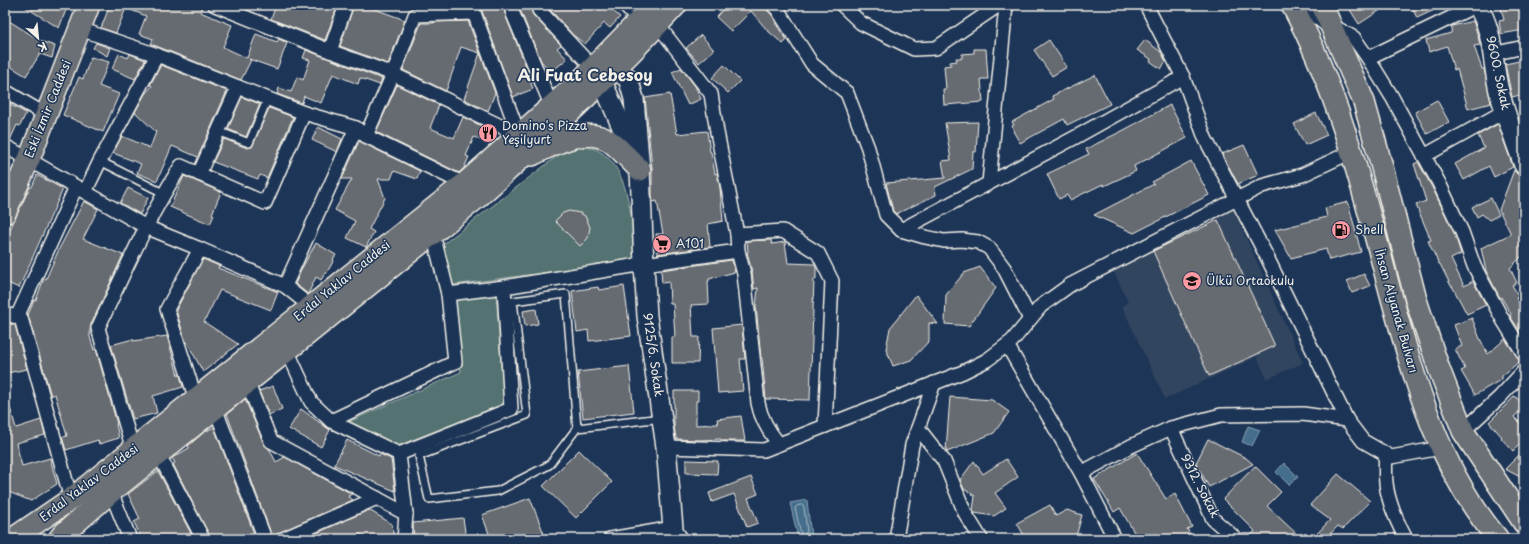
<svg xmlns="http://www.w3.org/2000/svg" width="1529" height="544" font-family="'Playpen Sans',sans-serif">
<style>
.built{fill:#33455f}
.green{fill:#527271;stroke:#a3b2ac}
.water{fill:#456e8d;stroke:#8ba2b1}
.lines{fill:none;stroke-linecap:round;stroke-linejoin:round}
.shore{stroke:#aebdc4;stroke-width:1}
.building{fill:#666b71;stroke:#f4f1e8}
.lane-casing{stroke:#f4f1e8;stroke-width:10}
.street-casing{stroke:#f4f1e8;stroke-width:16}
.secondary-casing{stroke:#f4f1e8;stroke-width:22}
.primary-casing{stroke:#f4f1e8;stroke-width:24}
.lane{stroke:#1d3557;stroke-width:7}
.street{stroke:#1d3557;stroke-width:13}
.secondary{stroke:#1d3557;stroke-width:19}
.primary{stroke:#6b6f75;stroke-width:21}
.labels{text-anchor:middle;stroke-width:3;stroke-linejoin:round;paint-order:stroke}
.street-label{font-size:12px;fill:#f4f1e8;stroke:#1d3557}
.poi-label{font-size:12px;fill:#f4f1e8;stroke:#1d3557;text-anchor:start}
.district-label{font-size:16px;font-weight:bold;fill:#f4f1e8;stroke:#1d3557}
</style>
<rect width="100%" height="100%" fill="#1d3557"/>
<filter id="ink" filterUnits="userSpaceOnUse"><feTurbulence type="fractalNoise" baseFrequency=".025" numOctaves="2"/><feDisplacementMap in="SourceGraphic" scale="8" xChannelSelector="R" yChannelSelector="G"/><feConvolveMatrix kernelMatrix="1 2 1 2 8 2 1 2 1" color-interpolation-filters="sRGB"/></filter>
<g filter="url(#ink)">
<!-- built -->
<polygon class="built" points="1230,203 1303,363 1267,379 1257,357 1165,399 1122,306 1128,302 1108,259"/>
<!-- green -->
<g class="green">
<path d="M584,147C589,148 595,148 599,151C631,168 632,228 637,260L453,285L442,245L561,153Z"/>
<polygon points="496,294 504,404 397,446 346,423 461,372 451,301"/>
</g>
<!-- water -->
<g class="water">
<polygon points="1248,426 1260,430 1252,446 1242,442"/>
<polygon points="1284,463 1298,477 1289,485 1276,472"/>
<polygon points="807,500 811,537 798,538 790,503"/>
</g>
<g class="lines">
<!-- shore -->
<polygon class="shore" points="802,505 804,507 807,532 803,535 801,534 795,508 797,506"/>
</g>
<!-- building -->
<g class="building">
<polygon points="22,5 68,5 59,28"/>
<polygon points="110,5 203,5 200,12 232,25 223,47 247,58 256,34 277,42 279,39 287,43 277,69 249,59 251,60 241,80 151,44 153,39 139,34 146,16 126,8 116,33 101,28"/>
<polygon points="276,5 309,5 317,8 319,5 338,5 325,40 271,19"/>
<polygon points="354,5 373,5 372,8 405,20 388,64 340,46"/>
<polygon points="481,5 503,5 506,17 528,71 527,72 533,89 513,97 482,11"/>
<polygon points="519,5 530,5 533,15 561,45 557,48 567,59 551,72 541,61 521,12"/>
<polygon points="546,5 606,5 620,17 610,28 604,23 585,44 573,35"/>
<polygon points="727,5 765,5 767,10 772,15 776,22 775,23 787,40 783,44 767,30 751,11 731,31 716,17"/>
<polygon points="1347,5 1388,5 1359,24"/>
<polygon points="1411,5 1445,5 1417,18"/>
<polygon points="1500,5 1524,5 1524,30 1501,34 1499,21 1504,20"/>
<polygon points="9,21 43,42 55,46 52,58 40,54 26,76 5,63 5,27"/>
<polygon points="468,21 480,53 461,47 446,91 403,70 421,23 434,23 434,22"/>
<polygon points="1473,21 1478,36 1480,45 1474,46 1482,69 1484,69 1491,103 1468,109 1457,69 1454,70 1447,46 1429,52 1426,40 1451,33 1452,26"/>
<polygon points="701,35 714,50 699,63 686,48"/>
<polygon points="1049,40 1067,67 1052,76 1034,50"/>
<polygon points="1145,40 1161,52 1166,61 1161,69 1150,61 1151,59 1137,50"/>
<polygon points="96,43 110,48 107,56 93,48"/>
<polygon points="974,49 986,49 988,79 981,79 983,102 944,105 943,89 946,89 944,66 951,65 950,62 957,61 956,58 962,58 962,54 974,53"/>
<polygon points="306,50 327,58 382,79 380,85 360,78 358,84 333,74 321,103 304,96 302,103 277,94 279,88 291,92 297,77 303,80 310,60 303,58"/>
<polygon points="480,53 495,93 488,111 464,99"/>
<polygon points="119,54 128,58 130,54 145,60 135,79 112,69"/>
<polygon points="91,57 109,62 99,86 119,94 103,132 63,115 79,77 83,79"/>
<polygon points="1524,60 1524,94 1512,97 1505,64"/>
<polygon points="161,65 227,91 198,157 172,146 157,181 137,173 141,164 113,153 122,136 150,148 156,132 135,112 145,94 152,86 150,85"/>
<polygon points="724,65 740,81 728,93 712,78"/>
<polygon points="681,68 695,86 701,99 688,105 672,72"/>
<polygon points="1095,75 1110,104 1067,125 1064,119 1020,143 1013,131 1014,130 1012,126 1014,125 1012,122 1054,99 1052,96"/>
<polygon points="397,85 439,105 430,128 454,138 463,117 492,131 487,143 474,137 466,156 469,157 464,168 459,173 376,132"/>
<polygon points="670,94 677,134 707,131 710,152 711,152 715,174 717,173 720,188 723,221 708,224 710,247 658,254 656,234 663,234 657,201 653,202 652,195 652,167 645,98"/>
<polygon points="242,97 260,104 246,137 228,129"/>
<polygon points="1437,100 1449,122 1427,134 1415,112"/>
<polygon points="5,102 26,113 20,126 17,125 10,140 5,138"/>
<polygon points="1170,105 1187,138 1134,166 1136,171 1104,186 1103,184 1070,200 1067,195 1059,199 1047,174 1089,154 1086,149 1124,130"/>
<polygon points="269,108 293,117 267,178 260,175 258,179 213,162 224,139 247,148 252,147"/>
<polygon points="1316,113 1327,135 1305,145 1294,124"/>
<polygon points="978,122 976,152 973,152 972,169 935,187 936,195 896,214 893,211 886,183 945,178 942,161 951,160 945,123"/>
<polygon points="1498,124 1513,167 1494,177 1489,166 1464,180 1455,164 1484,148 1478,135"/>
<polygon points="318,127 342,139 337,152 312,140"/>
<polygon points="359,141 420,171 417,179 394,171 391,179 378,179 385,198 369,229 374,232 366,247 347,238 355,221 335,210 352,179 342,179"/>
<polygon points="1244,145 1258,175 1238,184 1222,154"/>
<polygon points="1191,161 1209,195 1134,233 1094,215 1154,184 1152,182"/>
<polygon points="1418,162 1432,187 1455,235 1461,254 1451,259 1464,286 1473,281 1486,305 1467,314 1452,286 1451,286 1440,264 1439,264 1428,241 1431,240 1416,205 1426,201 1414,164"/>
<polygon points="1514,170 1517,174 1524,176 1524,254 1510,268 1517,283 1512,285 1519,297 1516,298 1524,309 1524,326 1519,330 1510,316 1511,314 1501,297 1500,298 1486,271 1481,248 1511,234 1499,210"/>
<polygon points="37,175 63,189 19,288 5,282 5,240 30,187 32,187"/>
<polygon points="184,176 221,192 212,214 214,215 210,224 170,207"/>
<polygon points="128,188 148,198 140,214 120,203"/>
<polygon points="1491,198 1499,215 1489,220 1482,214 1477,217 1472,207"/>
<polygon points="84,201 98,209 83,239 123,255 91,325 90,330 90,337 94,350 96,349 117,424 116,424 119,438 99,444 98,440 66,450 62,437 67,436 55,394 51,396 28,315 34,300 36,300 44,278 46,279 59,249"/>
<polygon points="1348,202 1361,252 1329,260 1326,249 1291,258 1275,230 1327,217 1325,208"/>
<polygon points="569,211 580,213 585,216 590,227 588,238 580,246 555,221 563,213"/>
<polygon points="1218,220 1275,346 1209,376 1153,251"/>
<polygon points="771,240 772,244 785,242 788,263 814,264 816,267 816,279 814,279 810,400 766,399 762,358 761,358 756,306 758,288 754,289 752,272 747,252 748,252 747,241"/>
<polygon points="316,243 336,255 333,259 334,260 326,274 325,273 321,280 316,277 308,294 295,284 303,266"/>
<polygon points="203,259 219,266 218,268 278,292 271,310 220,290 204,322 238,344 203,372 187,342 186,343 176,310"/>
<polygon points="732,260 735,272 709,279 709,281 708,281 709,304 691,305 693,337 699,337 698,363 672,363 672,337 675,337 673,304 670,304 669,282 662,283 661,270"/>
<polygon points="980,267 996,288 969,326 945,324 946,295 964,273"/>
<polygon points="1364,274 1370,286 1352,293 1347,281"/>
<polygon points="624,286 631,336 589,341 588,330 577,332 572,291 598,287 599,290"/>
<polygon points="916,295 938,324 929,323 929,341 911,360 893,366 886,349 890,328"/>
<polygon points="536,309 538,324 525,326 523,311"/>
<polygon points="1472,318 1480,339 1488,354 1505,339 1520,361 1502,376 1502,379 1475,395 1461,371 1465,369 1455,349 1462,346 1454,325"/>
<polygon points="5,323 15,325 27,369 7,373 5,367"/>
<polygon points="742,325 745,359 740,359 743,391 718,393 713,328"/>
<polygon points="167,336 178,375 180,375 183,387 153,396 157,413 133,419 111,345 133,339 133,341"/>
<polygon points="629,366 634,412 583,418 578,372"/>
<polygon points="273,386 282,409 269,415 259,391"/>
<polygon points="674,391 698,391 698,401 696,401 696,425 718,424 717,419 741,416 745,441 721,441 721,439 699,440 676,439 674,426"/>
<polygon points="1515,396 1524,406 1524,407 1514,417 1524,427 1524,440 1513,451 1501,438 1502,437 1489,422"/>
<polygon points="950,397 992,400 1009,412 994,433 947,452 946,450"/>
<polygon points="245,399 264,444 270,450 276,462 285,457 352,494 348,496 353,500 280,532 276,535 275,539 273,539 227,414"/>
<polygon points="5,401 8,401 16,428 41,420 45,435 16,443 22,466 50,458 57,484 31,501 6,491"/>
<polygon points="301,409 330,430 321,447 289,429"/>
<polygon points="214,427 256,539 211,539 173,464 175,463 172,458 189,448 188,446 203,433"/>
<polygon points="1208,439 1246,458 1253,464 1209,487 1196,463"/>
<polygon points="347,440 379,456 380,454 391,459 395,491 334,465"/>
<polygon points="579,450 612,482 576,518 543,486"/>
<polygon points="1524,450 1524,479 1505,469"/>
<polygon points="1137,453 1166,499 1175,494 1192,527 1187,529 1193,539 1138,539 1120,508 1114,512 1094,479"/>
<polygon points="1006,459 1018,477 995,493 1006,508 994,516 974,513 973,510 975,496 964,489 960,480 974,461 983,474"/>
<polygon points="686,460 718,461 717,474 686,473"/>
<polygon points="1255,466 1281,492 1267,506 1302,539 1247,539 1255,531 1223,499"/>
<polygon points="158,471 194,539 142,539 134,522 140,519 128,494"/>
<polygon points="1338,474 1370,501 1343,529 1338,526 1325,539 1312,539 1330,520 1310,505"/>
<polygon points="751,477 758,494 748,498 758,523 747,527 734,494 712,502 709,493"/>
<polygon points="530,498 546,539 491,539 482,515"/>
<polygon points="1050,505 1056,516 1067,510 1082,515 1077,533 1073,539 1026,539 1017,523"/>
<polygon points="369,510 392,524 394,539 368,539 360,534 349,539 303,539"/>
<polygon points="463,518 466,539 414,539 413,523"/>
</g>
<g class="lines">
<!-- lane casing -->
<g class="lane-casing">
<g id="lane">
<polyline points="620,5 635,21"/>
<polyline points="218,131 249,143 268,98"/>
<polyline points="100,161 163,193"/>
<polyline points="577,428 566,294 513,301 527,415 419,456 429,499 498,491 549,465 577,428 662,418"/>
</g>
</g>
<!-- street casing -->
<g class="street-casing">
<g id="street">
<polyline points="215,5 330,51 393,74 519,135"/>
<polyline points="473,5 474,13 519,135"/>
<polyline points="511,5 513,14 552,107"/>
<polyline points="538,5 539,10 593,68"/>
<polyline points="773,5 778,10 812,64 847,93 868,148 886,215 901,230 925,237 944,241 962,240 978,242 989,248 1004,268 1030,319"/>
<polyline points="842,5 861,23 914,49 936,48 999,5"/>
<polyline points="1146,5 1183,77 1205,138 1266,255 1347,420 1363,441 1391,457 1441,448"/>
<path d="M658,25L711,94L717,132L737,234L738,251L744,274L758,403C761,419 768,431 779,444"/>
<polyline points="1331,25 1354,38 1368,58 1392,97 1439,183 1462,232 1474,266 1503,320 1524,354"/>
<polyline points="80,29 157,55 304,113 356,128 366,136 464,184"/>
<polyline points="330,51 346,5"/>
<polyline points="1492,54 1524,47"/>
<polyline points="1368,58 1477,5"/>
<polyline points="5,91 46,115"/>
<polyline points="366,136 393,74 415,15 474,13"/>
<polyline points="5,146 146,227 200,249 285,286 310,306"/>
<polyline points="1424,156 1505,111"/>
<polyline points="199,174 238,87"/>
<polyline points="989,183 1006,5"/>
<polyline points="85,192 100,161 157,55"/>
<polyline points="901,230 1074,138 1183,77"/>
<polyline points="433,234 448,294 504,287"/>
<polyline points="737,234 783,231 818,253 832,281 825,426"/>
<polyline points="285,286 356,128"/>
<polyline points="5,314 21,318 71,499"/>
<polyline points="17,317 76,187"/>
<polyline points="1007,345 1081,473 1115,539"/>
<polyline points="287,350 311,402 331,421 399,454"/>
<polyline points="247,382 271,441 406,514"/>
<polyline points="196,400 167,309 200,249"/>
<polyline points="215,408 265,539"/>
<polyline points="331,421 455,362 448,294"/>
<polyline points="918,428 944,461 965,513 981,539"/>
<polyline points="1171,428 1213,519 1236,539"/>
<polyline points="1463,431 1500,397 1524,371"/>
<polyline points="666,447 764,450 963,372 987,360 1012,341 1041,306 1070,285 1262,186 1302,175 1351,152"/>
<path d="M133,450L98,328C124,273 148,217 181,166L265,203L304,113"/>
<polyline points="158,453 203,539"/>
<path d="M1385,454C1386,464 1385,474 1386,483C1388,503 1397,522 1406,539"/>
<polyline points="1081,473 1131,446 1171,428 1221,415 1303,414 1347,420"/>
<polyline points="111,492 130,539"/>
<polyline points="283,539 377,498"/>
<polyline points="404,539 406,514 399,454 511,409 504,287 644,264 738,251"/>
<polyline points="610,539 673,528 682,539"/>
<polyline points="896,539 912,445 934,383"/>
</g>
</g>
<!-- secondary casing -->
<g class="secondary-casing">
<g id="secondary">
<polyline points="1306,5 1331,25"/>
<path d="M1477,5C1494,31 1492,62 1499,91C1506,116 1515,141 1524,165"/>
<polyline points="606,68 602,81 634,155"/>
<path d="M601,70C611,65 619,73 628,78L634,99L640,170L644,264L647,316L666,447L673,528L672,539"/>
</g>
</g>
<!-- primary casing -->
<g class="primary-casing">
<g id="primary">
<path d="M1292,5C1340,95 1364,194 1390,291C1414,378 1438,469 1498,539"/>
<polyline points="1322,5 1364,102 1382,167 1416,300 1439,369 1463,431 1524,523"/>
<path d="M532,155C556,144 585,125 611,142C621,150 631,161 640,170"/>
<polyline points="5,213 29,159 89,5"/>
<polyline points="14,538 71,499 464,184 582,79 654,5"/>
<path d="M59,539L63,534L111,492L477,198C546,136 614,73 676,5"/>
</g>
</g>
<!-- lane -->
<use href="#lane" class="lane"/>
<!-- street -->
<use href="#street" class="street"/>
<!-- secondary -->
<use href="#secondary" class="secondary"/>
<!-- primary -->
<use href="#primary" class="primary"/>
</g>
</g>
<!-- icons -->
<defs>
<g id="restaurant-disc" transform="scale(1)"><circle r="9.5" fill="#ff9aa2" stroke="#1d3557"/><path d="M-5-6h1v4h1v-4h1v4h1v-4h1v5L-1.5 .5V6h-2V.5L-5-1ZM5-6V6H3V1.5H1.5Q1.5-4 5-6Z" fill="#111"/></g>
<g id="fuel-disc" transform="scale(1)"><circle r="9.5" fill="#ff9aa2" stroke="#1d3557"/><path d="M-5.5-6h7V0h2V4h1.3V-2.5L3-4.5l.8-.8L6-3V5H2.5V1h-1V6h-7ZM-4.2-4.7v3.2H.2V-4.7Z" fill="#111"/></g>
<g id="supermarket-disc" transform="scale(1)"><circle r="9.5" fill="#ff9aa2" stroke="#1d3557"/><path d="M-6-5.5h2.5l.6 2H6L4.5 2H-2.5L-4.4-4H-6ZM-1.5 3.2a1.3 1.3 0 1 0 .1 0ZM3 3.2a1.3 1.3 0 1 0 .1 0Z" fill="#111"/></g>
<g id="school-disc" transform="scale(1)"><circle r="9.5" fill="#ff9aa2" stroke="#1d3557"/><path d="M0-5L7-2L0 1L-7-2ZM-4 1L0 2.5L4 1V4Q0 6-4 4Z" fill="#111"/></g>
</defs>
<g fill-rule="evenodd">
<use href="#restaurant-disc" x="488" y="133"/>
<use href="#fuel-disc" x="1341" y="230"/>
<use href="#supermarket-disc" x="662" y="244"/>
<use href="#school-disc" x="1192" y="281"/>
</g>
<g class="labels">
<!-- street labels -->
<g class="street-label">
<text transform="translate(1498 73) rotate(78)" y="4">9600. Sokak</text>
<text transform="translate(48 109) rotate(-68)" y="4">Eski İzmir Caddesi</text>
<text transform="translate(342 281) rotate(-39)" y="4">Erdal Yaklav Caddesi</text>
<text transform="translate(1396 311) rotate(74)" y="4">İhsan Alyanak Bulvarı</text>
<text transform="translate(653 355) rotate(82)" y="4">9125/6. Sokak</text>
<text transform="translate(89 483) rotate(-37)" y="4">Erdal Yaklav Caddesi</text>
<text transform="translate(1200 486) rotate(63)" y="4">9312. Sokak</text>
</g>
<!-- poi labels -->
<g class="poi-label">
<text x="502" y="130">Domino's Pizza<tspan x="502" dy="14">Yeşilyurt</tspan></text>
<text x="1355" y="234">Shell</text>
<text x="676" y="248">A101</text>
<text x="1206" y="285">Ülkü Ortaokulu</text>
</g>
<!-- district labels -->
<g class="district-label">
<text x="585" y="81">Ali Fuat Cebesoy</text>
</g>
</g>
<!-- margin -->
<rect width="1529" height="544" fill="none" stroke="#1d3557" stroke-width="20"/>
<rect x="10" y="10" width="1509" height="524" fill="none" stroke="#f4f1e8" stroke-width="1.5" filter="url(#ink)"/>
<!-- north arrow -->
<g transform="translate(38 38) rotate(153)" stroke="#1d3557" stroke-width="3" paint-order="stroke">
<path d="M0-3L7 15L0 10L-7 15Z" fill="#f4f1e8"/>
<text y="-6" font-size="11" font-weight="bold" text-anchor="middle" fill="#f4f1e8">K</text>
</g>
</svg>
